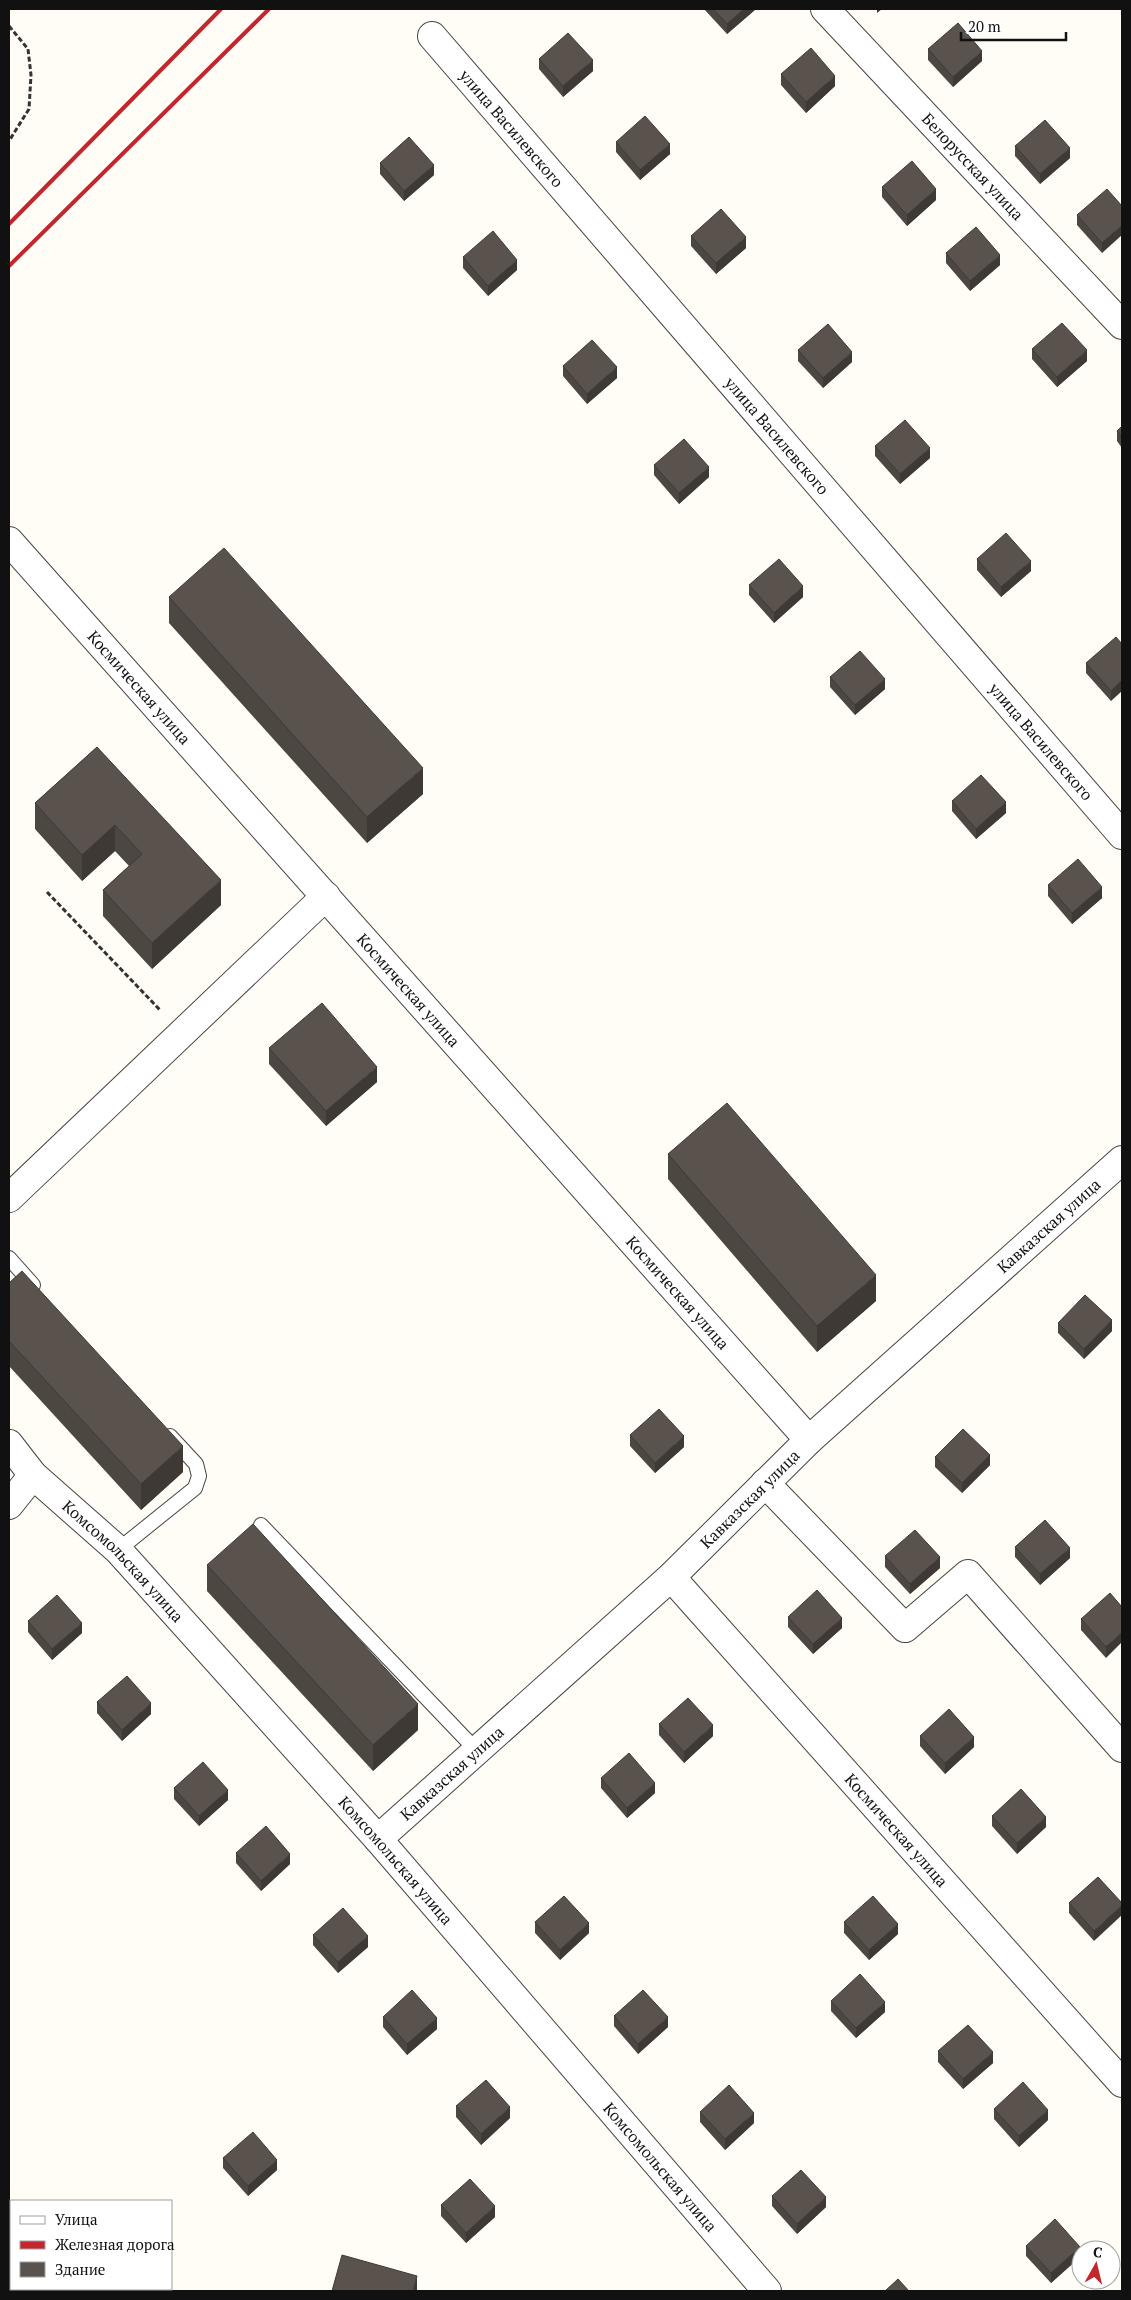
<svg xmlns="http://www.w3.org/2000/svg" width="1131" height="2300" font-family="'PT Serif',serif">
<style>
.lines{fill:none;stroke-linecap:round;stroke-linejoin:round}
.service-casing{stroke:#444;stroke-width:16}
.minor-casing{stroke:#444;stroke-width:30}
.path{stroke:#333;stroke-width:3;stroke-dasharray:5 2.5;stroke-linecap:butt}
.service{stroke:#fff;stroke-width:14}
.minor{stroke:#fff;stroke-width:28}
.rail{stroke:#c4262e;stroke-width:4}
.wall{fill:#4d4742}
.shaded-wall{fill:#3f3936}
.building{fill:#5a524d;stroke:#3f3936}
.labels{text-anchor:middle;stroke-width:5;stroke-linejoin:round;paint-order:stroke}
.street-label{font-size:16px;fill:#111;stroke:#fff}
</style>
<rect width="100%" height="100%" fill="#fffdf5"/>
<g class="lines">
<!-- service casing -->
<g class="service-casing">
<g id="service">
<polyline points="9,1258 33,1285"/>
<polyline points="261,1525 478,1752"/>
<polyline points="118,1550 195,1488 199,1476 196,1464 170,1436"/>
</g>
</g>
<!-- minor casing -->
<g class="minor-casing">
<g id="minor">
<path id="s1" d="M825,9L1122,325"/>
<path id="s2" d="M432,36L1122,835"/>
<path id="s3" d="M9,541L809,1440"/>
<polyline points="9,1198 326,896"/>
<path id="s4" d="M9,1444L33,1475L118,1550L378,1839L767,2291"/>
<polyline points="765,1483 905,1628 968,1574 1122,1748"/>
<polyline points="9,1505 33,1475"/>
<path id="s5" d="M671,1577L1122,2083"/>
<path id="s6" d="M378,1839L671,1577L809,1440L1122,1160"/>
</g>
</g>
<!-- path -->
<g class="path">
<polyline points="9,26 28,49 31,75 29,109 9,141"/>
<polyline points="47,892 160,1010"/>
</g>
<!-- service -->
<use href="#service" class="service"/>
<!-- minor -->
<use href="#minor" class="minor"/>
<!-- rail -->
<g class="rail">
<polyline points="9,224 221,9"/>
<polyline points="9,266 269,9"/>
</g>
</g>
<!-- wall -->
<g class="wall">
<polygon points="704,9 756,9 727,34"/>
<polygon points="928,49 982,61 953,87 928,60"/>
<polygon points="539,59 593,71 563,97 539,69"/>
<polygon points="781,74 835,86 806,113 781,85"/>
<polygon points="616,142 670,154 640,180 616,152"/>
<polygon points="1015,146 1070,158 1040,184 1015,156"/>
<polygon points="380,163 434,175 404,201 380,174"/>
<polygon points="882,187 936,200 907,226 882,197"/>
<polygon points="1122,206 1102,253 1077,225 1077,215"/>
<polygon points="691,236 746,248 716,274 691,246"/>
<polygon points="946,253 1000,265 970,291 946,263"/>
<polygon points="463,257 517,270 488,296 463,268"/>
<polygon points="1032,349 1087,361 1057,387 1032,359"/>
<polygon points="798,350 852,362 823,388 798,361"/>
<polygon points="563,366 617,378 587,404 563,376"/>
<polygon points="1122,426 1122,448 1117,441 1117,431"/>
<polygon points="875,446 930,458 900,484 875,456"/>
<polygon points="654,465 709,477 679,504 654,475"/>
<polygon points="977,559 1031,571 1001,597 977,570"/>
<polygon points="749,585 803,597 774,623 749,595"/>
<polygon points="169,597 423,794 367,843 169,623"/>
<polygon points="1122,644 1111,701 1086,673 1086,663"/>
<polygon points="830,677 885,689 855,715 830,687"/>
<polygon points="97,747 221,905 152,969 103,916 103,890 129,866 115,851 82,881 35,829 35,803"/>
<polygon points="952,801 1006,813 976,839 952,811"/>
<polygon points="1048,885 1102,898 1072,924 1048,896"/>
<polygon points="269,1048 377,1082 326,1126 269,1064"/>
<polygon points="668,1154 876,1301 817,1352 668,1179"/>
<polygon points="9,1283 183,1472 141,1510 9,1366"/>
<polygon points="1058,1323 1112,1331 1084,1359 1058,1333"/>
<polygon points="630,1435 684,1447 655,1473 630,1446"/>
<polygon points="935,1457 990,1465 962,1493 935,1467"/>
<polygon points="1015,1547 1070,1558 1040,1585 1015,1557"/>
<polygon points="885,1556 940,1568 910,1594 885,1567"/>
<polygon points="207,1565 418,1730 373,1771 207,1591"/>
<polygon points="1122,1607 1106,1658 1081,1630 1081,1619"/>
<polygon points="788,1617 842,1628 813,1654 788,1627"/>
<polygon points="28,1621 82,1633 52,1660 28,1632"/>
<polygon points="97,1702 151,1714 122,1741 97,1713"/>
<polygon points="659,1724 713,1736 684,1763 659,1735"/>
<polygon points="920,1736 974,1747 945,1774 920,1746"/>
<polygon points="601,1778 655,1793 627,1818 601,1788"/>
<polygon points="174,1788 228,1800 199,1826 174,1799"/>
<polygon points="992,1816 1046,1827 1017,1854 992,1826"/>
<polygon points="236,1853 290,1864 261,1891 236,1863"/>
<polygon points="1098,1877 1094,1941 1069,1913 1069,1903"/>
<polygon points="535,1922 589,1933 560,1960 535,1933"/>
<polygon points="844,1922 898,1934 869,1960 844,1933"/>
<polygon points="313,1935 368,1947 338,1973 313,1945"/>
<polygon points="831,2001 885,2012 856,2038 831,2011"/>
<polygon points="614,2016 668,2027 638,2054 614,2026"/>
<polygon points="383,2017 437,2029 407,2055 383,2027"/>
<polygon points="938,2051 993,2063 963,2089 938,2062"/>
<polygon points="456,2106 510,2118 481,2145 456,2117"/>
<polygon points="994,2109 1048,2120 1019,2147 994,2119"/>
<polygon points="700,2112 754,2123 725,2150 700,2122"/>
<polygon points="223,2158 277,2170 248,2196 223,2168"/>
<polygon points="772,2196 826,2207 797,2234 772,2206"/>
<polygon points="441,2205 495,2217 466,2243 441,2216"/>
<polygon points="1026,2246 1080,2257 1051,2283 1026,2256"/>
</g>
<!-- shaded-wall -->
<g class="shaded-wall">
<polygon points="744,9 756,9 727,34 727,24"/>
<polygon points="877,9 882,9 877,13"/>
<polygon points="982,51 982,61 953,87 953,77"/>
<polygon points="593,60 593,71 563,97 563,86"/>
<polygon points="835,76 835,86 806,113 806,102"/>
<polygon points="670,144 670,154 640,180 640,170"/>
<polygon points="1070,148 1070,158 1040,184 1040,174"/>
<polygon points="434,165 434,175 404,201 404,191"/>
<polygon points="936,189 936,200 907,226 907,215"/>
<polygon points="1122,225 1122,235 1102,253 1102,243"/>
<polygon points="746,237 746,248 716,274 716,263"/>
<polygon points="1000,255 1000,265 970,291 970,281"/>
<polygon points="517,260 517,270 488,296 488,286"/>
<polygon points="1087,350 1087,361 1057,387 1057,377"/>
<polygon points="852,352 852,362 823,388 823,378"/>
<polygon points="617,367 617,378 587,404 587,394"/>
<polygon points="930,448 930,458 900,484 900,474"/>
<polygon points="709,467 709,477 679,504 679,493"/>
<polygon points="1031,561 1031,571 1001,597 1001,587"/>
<polygon points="803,586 803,597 774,623 774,613"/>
<polygon points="885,679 885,689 855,715 855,705"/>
<polygon points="1122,680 1122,691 1111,701 1111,691"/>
<polygon points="423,768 423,794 367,843 367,817"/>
<polygon points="1006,802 1006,813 976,839 976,829"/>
<polygon points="115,825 115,851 82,881 82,855"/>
<polygon points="221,880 221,905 152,969 152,943"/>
<polygon points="1102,887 1102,898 1072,924 1072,913"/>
<polygon points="377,1067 377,1082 326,1126 326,1111"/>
<polygon points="876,1275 876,1301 817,1352 817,1326"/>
<polygon points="1112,1320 1112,1331 1084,1359 1084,1349"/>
<polygon points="684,1436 684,1447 655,1473 655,1463"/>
<polygon points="183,1446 183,1472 141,1510 141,1484"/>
<polygon points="990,1455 990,1465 962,1493 962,1483"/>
<polygon points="1070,1548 1070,1558 1040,1585 1040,1574"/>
<polygon points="940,1557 940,1568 910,1594 910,1584"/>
<polygon points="842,1618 842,1628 813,1654 813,1644"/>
<polygon points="82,1623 82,1633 52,1660 52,1649"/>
<polygon points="1122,1632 1122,1642 1106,1658 1106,1647"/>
<polygon points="151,1703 151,1714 122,1741 122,1730"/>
<polygon points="418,1704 418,1730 373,1771 373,1745"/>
<polygon points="713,1725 713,1736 684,1763 684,1752"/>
<polygon points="974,1737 974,1747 945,1774 945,1763"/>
<polygon points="655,1783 655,1793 627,1818 627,1808"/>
<polygon points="228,1790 228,1800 199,1826 199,1816"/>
<polygon points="1046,1817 1046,1827 1017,1854 1017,1843"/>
<polygon points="290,1854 290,1864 261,1891 261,1881"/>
<polygon points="1122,1905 1122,1915 1094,1941 1094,1931"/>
<polygon points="589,1923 589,1933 560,1960 560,1950"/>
<polygon points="898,1924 898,1934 869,1960 869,1950"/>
<polygon points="368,1936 368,1947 338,1973 338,1962"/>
<polygon points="885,2002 885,2012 856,2038 856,2028"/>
<polygon points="668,2017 668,2027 638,2054 638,2044"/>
<polygon points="437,2018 437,2029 407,2055 407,2044"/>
<polygon points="993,2052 993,2063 963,2089 963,2079"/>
<polygon points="510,2107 510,2118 481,2145 481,2134"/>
<polygon points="1048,2110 1048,2120 1019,2147 1019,2136"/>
<polygon points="754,2113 754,2123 725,2150 725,2139"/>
<polygon points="277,2160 277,2170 248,2196 248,2186"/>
<polygon points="826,2197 826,2207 797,2234 797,2224"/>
<polygon points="495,2206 495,2217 466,2243 466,2233"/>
<polygon points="1080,2247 1080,2257 1051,2283 1051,2273"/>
<polygon points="417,2276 417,2291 413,2291"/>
</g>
<!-- building -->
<g class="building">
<polygon points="713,9 744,9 727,24"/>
<polygon points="958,23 982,51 953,77 928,49"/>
<polygon points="568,33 593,60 563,86 539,59"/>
<polygon points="811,48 835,76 806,102 781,74"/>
<polygon points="645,116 670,144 640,170 616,142"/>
<polygon points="1045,120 1070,148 1040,174 1015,146"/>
<polygon points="409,137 434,165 404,191 380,163"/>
<polygon points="912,161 936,189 907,215 882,187"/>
<polygon points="1107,189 1122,206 1122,225 1102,243 1077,215"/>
<polygon points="721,209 746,237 716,263 691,236"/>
<polygon points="976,227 1000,255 970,281 946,253"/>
<polygon points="493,231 517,260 488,286 463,257"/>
<polygon points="1062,323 1087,350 1057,377 1032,349"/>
<polygon points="828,324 852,352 823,378 798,350"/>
<polygon points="592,340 617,367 587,394 563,366"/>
<polygon points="905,420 930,448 900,474 875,446"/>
<polygon points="1122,426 1122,437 1117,431"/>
<polygon points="684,439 709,467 679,493 654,465"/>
<polygon points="1006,533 1031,561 1001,587 977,559"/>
<polygon points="224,548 423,768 367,817 169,597"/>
<polygon points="779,559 803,586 774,613 749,585"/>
<polygon points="1116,637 1122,644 1122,680 1111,691 1086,663"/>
<polygon points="860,651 885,679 855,705 830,677"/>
<polygon points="97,747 221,880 152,943 103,890 142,854 115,825 82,855 35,803"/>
<polygon points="981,775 1006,802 976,829 952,801"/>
<polygon points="1078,859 1102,887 1072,913 1048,885"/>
<polygon points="322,1003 377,1067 326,1111 269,1048"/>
<polygon points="727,1103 876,1275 817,1326 668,1154"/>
<polygon points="22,1271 183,1446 141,1484 9,1341 9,1283"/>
<polygon points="1085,1295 1112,1320 1084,1349 1058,1323"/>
<polygon points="659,1409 684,1436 655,1463 630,1435"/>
<polygon points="963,1429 990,1455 962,1483 935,1457"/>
<polygon points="1045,1520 1070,1548 1040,1574 1015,1547"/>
<polygon points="253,1524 418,1704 373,1745 207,1565"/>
<polygon points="915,1530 940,1557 910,1584 885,1556"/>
<polygon points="817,1590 842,1618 813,1644 788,1617"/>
<polygon points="1110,1593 1122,1607 1122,1632 1106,1647 1081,1619"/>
<polygon points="57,1595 82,1623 52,1649 28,1621"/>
<polygon points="127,1676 151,1703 122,1730 97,1702"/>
<polygon points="688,1698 713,1725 684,1752 659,1724"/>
<polygon points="949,1709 974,1737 945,1763 920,1736"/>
<polygon points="629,1753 655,1783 627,1808 601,1778"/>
<polygon points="203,1762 228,1790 199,1816 174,1788"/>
<polygon points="1021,1789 1046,1817 1017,1843 992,1816"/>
<polygon points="266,1826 290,1854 261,1881 236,1853"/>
<polygon points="1098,1877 1122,1903 1122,1905 1094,1931 1069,1903"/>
<polygon points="564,1896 589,1923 560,1950 535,1922"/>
<polygon points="873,1896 898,1924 869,1950 844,1922"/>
<polygon points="343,1908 368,1936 338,1962 313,1935"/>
<polygon points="860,1974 885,2002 856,2028 831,2001"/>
<polygon points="412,1990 437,2018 407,2044 383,2017"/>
<polygon points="643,1990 668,2017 638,2044 614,2016"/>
<polygon points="968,2025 993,2052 963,2079 938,2051"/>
<polygon points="486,2080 510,2107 481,2134 456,2106"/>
<polygon points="1023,2082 1048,2110 1019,2136 994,2109"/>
<polygon points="729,2085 754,2113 725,2139 700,2112"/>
<polygon points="253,2132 277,2160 248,2186 223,2158"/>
<polygon points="801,2170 826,2197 797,2224 772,2196"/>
<polygon points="470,2179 495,2206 466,2233 441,2205"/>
<polygon points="1055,2219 1080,2247 1051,2273 1026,2246"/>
<polygon points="342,2255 417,2276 413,2291 332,2291"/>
<polygon points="898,2279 909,2291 885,2291"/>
</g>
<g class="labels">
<!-- street labels -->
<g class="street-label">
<text dy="6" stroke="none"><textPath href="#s2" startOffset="122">улица Василевского</textPath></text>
<text dy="6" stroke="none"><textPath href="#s1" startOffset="216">Белорусская улица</textPath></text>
<text dy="6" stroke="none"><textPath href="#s2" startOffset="528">улица Василевского</textPath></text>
<text dy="6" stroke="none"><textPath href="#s3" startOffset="196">Космическая улица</textPath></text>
<text dy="6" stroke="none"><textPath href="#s2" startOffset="932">улица Василевского</textPath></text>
<text dy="6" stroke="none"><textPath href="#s3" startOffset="601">Космическая улица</textPath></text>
<text dy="6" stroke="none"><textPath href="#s6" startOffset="909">Кавказская улица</textPath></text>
<text dy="6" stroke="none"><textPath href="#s3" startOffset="1006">Космическая улица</textPath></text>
<text dy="6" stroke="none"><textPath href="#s6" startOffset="504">Кавказская улица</textPath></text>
<text dy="6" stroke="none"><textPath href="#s4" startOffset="164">Комсомольская улица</textPath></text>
<text dy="6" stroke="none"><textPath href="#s6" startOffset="99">Кавказская улица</textPath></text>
<text dy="6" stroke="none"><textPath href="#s5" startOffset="339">Космическая улица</textPath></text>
<text dy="6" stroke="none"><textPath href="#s4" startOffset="569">Комсомольская улица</textPath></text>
<text dy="6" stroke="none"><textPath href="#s4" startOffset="974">Комсомольская улица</textPath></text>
</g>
</g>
<!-- border -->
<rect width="1131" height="2300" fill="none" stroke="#111111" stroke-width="20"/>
<!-- legend -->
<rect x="10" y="2200" width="162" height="90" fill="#ffffff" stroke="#a0a0a0"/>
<rect x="20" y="2216" width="25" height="8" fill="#ffffff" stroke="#a0a0a0"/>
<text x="55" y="2225" font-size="15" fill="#111111">Улица</text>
<rect x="20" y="2241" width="25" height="8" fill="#c4262e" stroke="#a0a0a0"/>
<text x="55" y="2250" font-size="15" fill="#111111">Железная дорога</text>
<rect x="20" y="2262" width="25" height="15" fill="#5a524d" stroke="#a0a0a0"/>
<text x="55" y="2275" font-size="15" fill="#111111">Здание</text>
<!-- north arrow -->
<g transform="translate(1096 2265) rotate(8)"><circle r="24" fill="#ffffff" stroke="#a0a0a0"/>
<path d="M0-4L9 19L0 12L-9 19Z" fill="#c4262e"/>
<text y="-8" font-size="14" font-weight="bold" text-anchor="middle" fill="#111111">С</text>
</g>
<!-- scale -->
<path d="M961 32v8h105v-8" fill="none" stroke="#111111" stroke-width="2.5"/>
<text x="968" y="32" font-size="15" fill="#111111" stroke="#ffffff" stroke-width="4" paint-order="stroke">20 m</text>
</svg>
